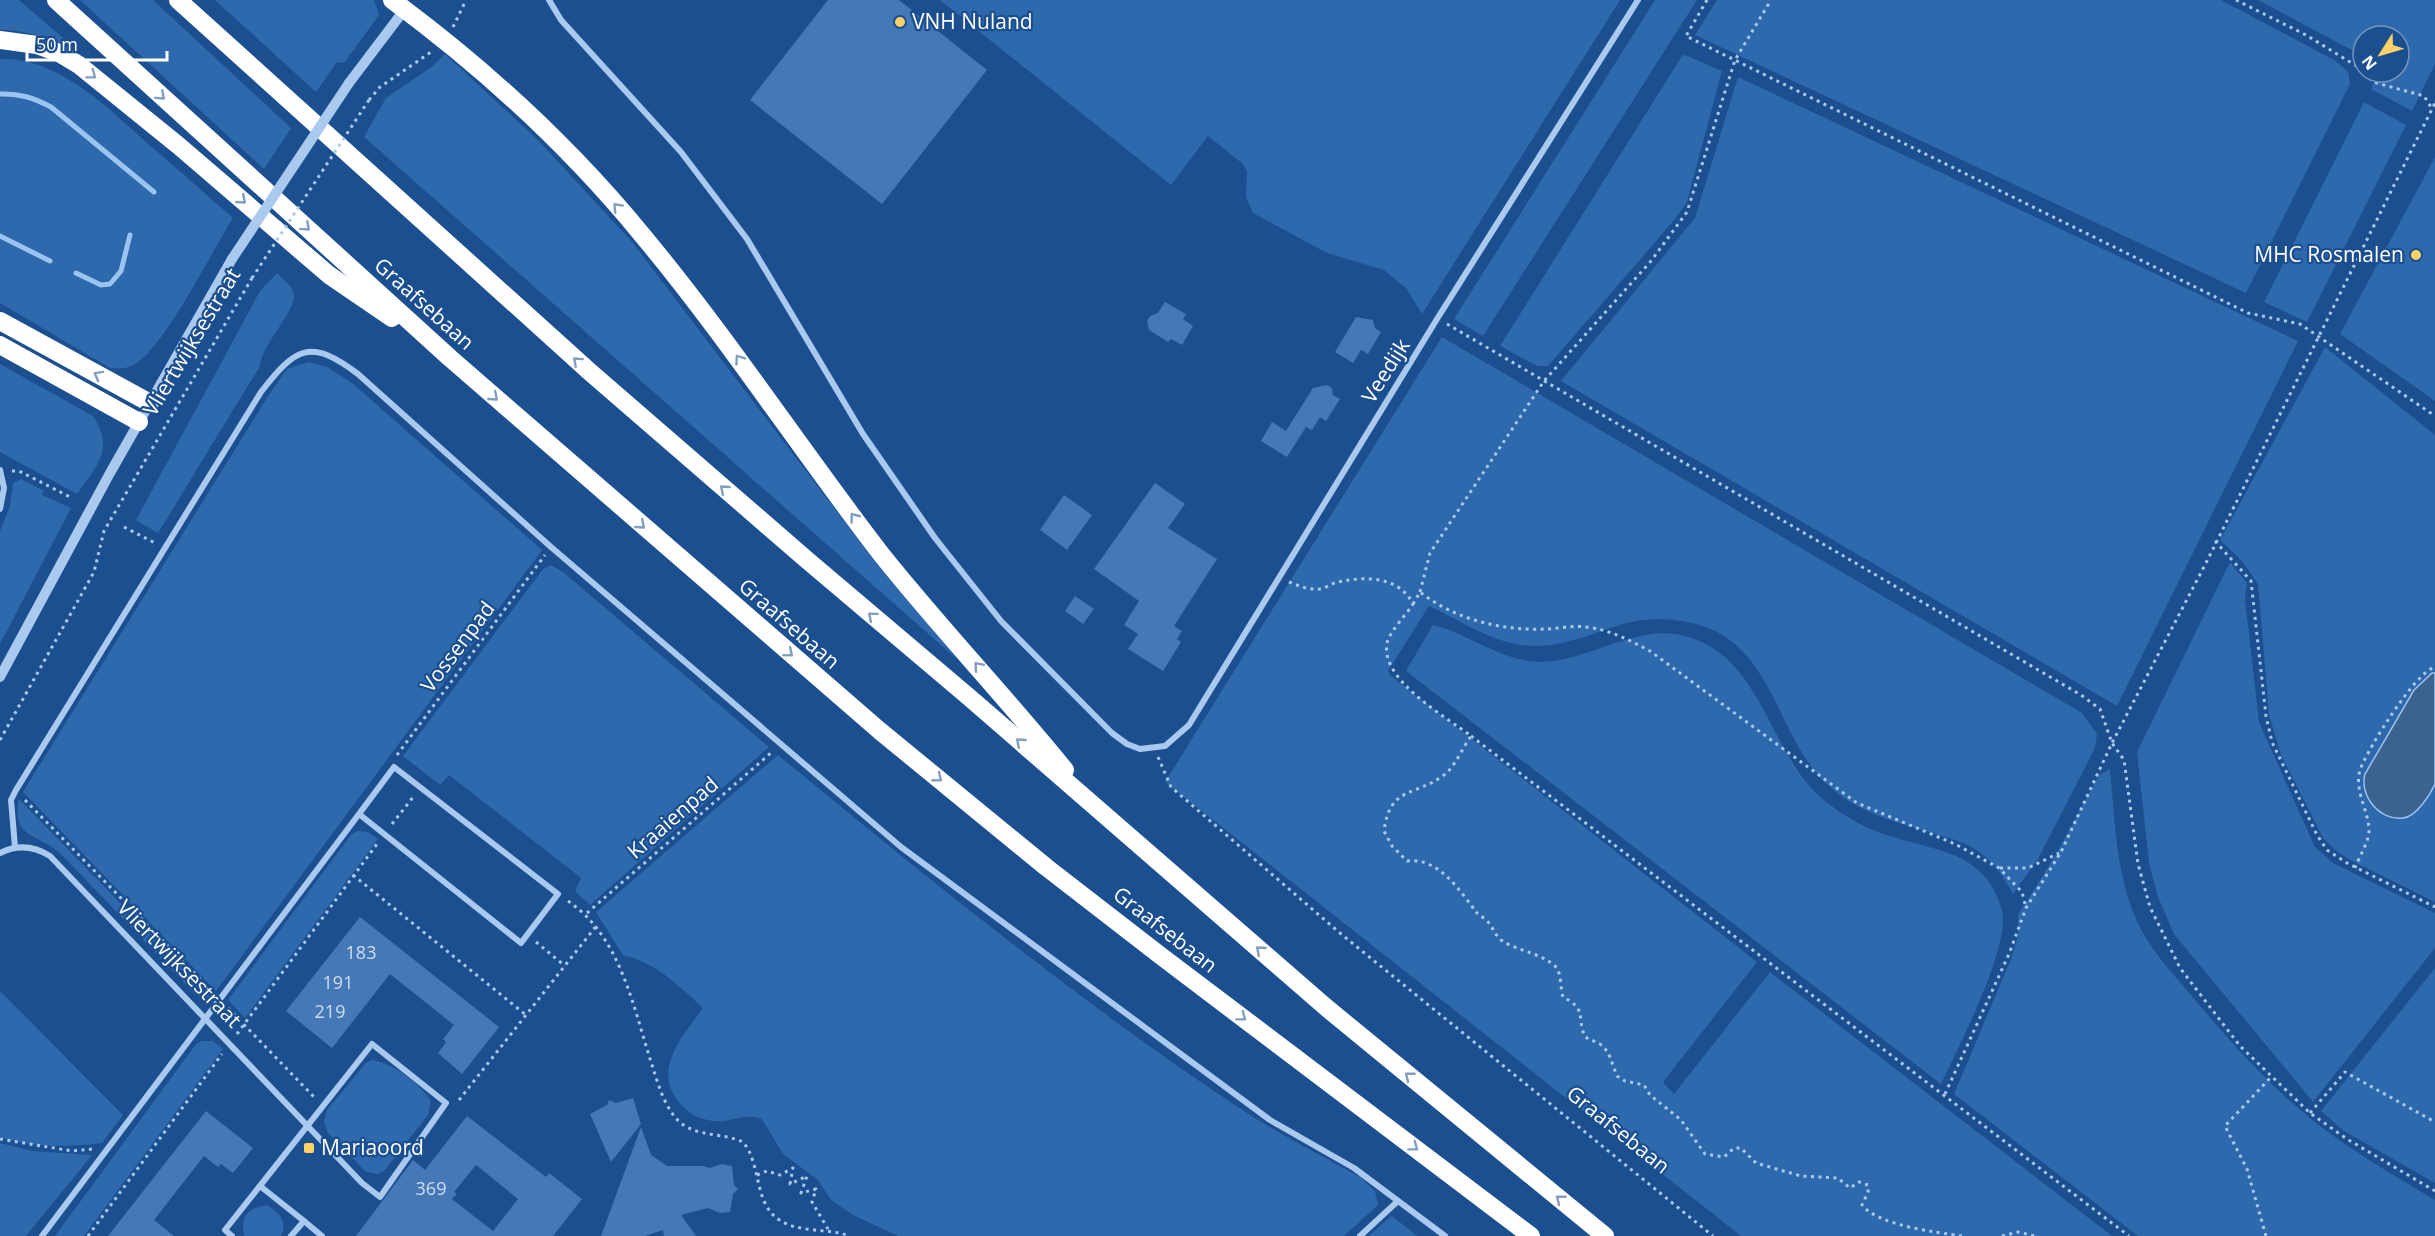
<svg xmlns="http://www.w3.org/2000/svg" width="2435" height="1236" font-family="'Open Sans',sans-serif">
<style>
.green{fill:#2e69ad}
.water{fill:#3c6290;stroke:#9cc4f0;stroke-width:1.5}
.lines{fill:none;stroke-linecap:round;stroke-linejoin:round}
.stream{stroke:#9cc4f0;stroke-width:5}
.building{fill:#4478b7;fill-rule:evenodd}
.path{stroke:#a9c9ee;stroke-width:3;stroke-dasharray:3 4.5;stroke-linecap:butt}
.minor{stroke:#a9c9ee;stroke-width:6}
.tertiary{stroke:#a9c9ee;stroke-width:10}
.motorway{stroke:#fff;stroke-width:18}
.path-bridge{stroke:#a9c9ee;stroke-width:3;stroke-dasharray:3 4.5;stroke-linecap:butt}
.tertiary-bridge{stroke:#a9c9ee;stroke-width:10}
.oneway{stroke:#829ec1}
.poi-dot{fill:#ffd166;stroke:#1b4f8f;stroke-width:2}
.labels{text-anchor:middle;stroke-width:4.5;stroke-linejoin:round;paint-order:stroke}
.number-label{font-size:18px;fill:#d0dded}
.poi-label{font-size:21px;fill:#fff;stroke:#1b4f8f;text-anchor:start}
.street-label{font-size:21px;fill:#fff;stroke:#1b4f8f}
</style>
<rect width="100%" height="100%" fill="#1b4f8f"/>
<!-- green -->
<g class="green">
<path d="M0,0H19L77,50L75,53C50,40 28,29 0,30Z"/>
<polygon points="80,0 153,0 291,128 264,169"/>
<polygon points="215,0 374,0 379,15 344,63 337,62 316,92"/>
<polygon points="940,0 1620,0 1422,314 1406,288 1384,270 1327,253 1253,213 1246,197 1247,171 1243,164 1208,136 1171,185"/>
<polygon points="1655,0 1697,0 1483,336 1454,319"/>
<polygon points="1717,0 2221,0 2336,61 2348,72 2350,84 2246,293 1695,35"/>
<polygon points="2258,0 2435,0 2435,64 2412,111 2371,89 2376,76 2375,72 2399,72 2399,36 2363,36 2363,56"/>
<polygon points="445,54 539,141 633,243 875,562 958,660 364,137 386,98 433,66"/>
<polygon points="1685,55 1722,71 1687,202 1676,218 1548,366 1537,366 1500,346 1682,56"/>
<path d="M0,59C60,57 111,111 152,147C179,171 206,194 233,218C211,253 167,342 137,363C128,369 120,369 110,368L0,303Z"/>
<polygon points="1738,77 2298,341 2117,706 1561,381 1695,218"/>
<polygon points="2364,102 2406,125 2307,322 2264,302"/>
<polygon points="2435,157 2435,401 2340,334"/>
<path d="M277,273C282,278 290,284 293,291C301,307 261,344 260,366L158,533L136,520L260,291Z"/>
<path d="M1442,337L2082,713L2097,734L2095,748L2038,859L2013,894C2005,880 1997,865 1983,855C1968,842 1948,838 1929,832C1892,821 1857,812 1828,785C1777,739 1774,648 1702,626C1679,618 1648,617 1626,623C1589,634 1555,652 1516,644C1485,638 1457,619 1429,606L1388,671L1390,675L1757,962L1663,1082L1674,1094L1770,972L2112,1236H1741L1165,782Z"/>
<polygon points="2325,347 2435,435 2435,673 2414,690 2365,774 2362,783 2431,792 2435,784 2435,902 2350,860 2335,850 2323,838 2281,755 2269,715 2258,584 2242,561 2220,540"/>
<polygon points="309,362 327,367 352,383 542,550 216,991 23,792 268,396 287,369"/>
<path d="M0,364L93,416C115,449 97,466 77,494L0,452Z"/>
<polygon points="21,479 44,491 42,495 71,508 0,644 0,531 10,506 13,483"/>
<polygon points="2230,562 2247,583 2245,599 2259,722 2315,847 2333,863 2435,913 2435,948 2313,1102 2174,934 2158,897 2149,863 2137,752"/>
<polygon points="551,565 563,572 769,747 590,905 575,891 581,878 449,775 440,785 403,756 543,569"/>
<path d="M1433,625C1470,634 1500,661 1540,662C1589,662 1636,623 1685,636C1764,657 1768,755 1825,801C1845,817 1868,830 1893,837C1941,852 1986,853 2002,910C2011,946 1958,1048 1941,1084L1406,671Z"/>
<path d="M778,755C925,876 1077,1000 1235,1105C1275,1132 1318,1154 1360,1177L1375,1191L1378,1205L1344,1236H898L853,1215L831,1200L818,1180L783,1154L762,1119C742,1112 732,1123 713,1121C698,1119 688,1114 678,1101C652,1068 684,1035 703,1008C678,985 657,963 623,955L596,912Z"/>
<path d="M2110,769C2115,822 2116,884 2143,933C2157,958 2178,979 2196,1001C2227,1038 2259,1074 2296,1106C2336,1142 2389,1172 2435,1200V1236H2138L1954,1094L2011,959L2018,936V915L2055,856L2099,775Z"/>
<path d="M19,799L212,997L204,999L195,994L61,854C38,833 11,839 19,799Z"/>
<polygon points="357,831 368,832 378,839 245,1018 228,1000 351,835"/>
<polygon points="2435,968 2435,1183 2344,1131 2321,1111"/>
<path d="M0,991L123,1115L102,1143C71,1147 30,1148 0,1137Z"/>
<polygon points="202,1041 213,1041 223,1049 84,1236 55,1236 196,1044"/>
<path d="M372,1060C393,1063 419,1083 431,1101L428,1115L385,1170L378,1174L366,1172L328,1133L324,1122L327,1110L366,1063Z"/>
<polygon points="0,1143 33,1151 92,1155 26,1236 0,1236"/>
<path d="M267,1205C279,1212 288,1222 281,1236H244C240,1216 248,1208 267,1205Z"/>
<polygon points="1391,1216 1392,1216 1417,1236 1369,1236"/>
</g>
<!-- water -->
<path class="water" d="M2432,673H2435V784C2430,795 2416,817 2403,818C2379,821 2359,795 2365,774L2414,690Z"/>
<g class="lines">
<!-- stream -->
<g class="stream">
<path d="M0,94C19,93 34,98 51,107L154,192"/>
<polyline points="0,236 50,261"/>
<polyline points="76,273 101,285 110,284 121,271 130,235"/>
</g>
</g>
<!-- building -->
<g class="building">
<polygon points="828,0 899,0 987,70 882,204 750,100"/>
<polygon points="1165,302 1186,314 1183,319 1193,326 1182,345 1171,339 1168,342 1149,330 1147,321 1150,316 1158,313"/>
<polygon points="1356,317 1373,320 1375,328 1381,332 1368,354 1361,350 1353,363 1335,352"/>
<polygon points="1327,385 1332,388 1333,395 1340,399 1326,421 1320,417 1312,430 1306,427 1287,457 1261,441 1272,422 1286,431 1313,388"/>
<polygon points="1155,483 1185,504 1168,528 1217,559 1174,626 1182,631 1177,639 1181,642 1163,671 1128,649 1138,634 1124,625 1139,601 1094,569"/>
<polygon points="1064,495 1092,515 1067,550 1040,530"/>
<polygon points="1075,596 1094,609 1083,624 1065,611"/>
<polygon points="360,917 499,1027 462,1074 438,1053 446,1042 443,1039 454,1025 390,974 332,1048 286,1011"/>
<polygon points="633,1098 641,1124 611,1162 590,1114 607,1105 609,1100 616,1103"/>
<polygon points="206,1111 253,1148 233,1173 221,1164 218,1167 204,1156 154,1220 174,1236 108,1236"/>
<path d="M467,1116L546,1177L549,1173L582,1199L553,1236H356L413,1160L425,1170ZM476,1165L518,1199L493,1231L452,1199L457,1194L454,1192Z"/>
<polygon points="641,1127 651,1155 667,1166 702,1166 710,1168 722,1164 732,1166 734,1185 738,1189 733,1194 730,1212 720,1213 708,1208 681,1215 696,1236 664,1236 663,1230 645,1236 601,1236"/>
</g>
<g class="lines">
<!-- path -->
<g class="path">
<polyline points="1707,0 1686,36 2248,313 2300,324 2435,416"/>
<polyline points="2236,0 2306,35 2363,70"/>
<polyline points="453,27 466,0"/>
<polyline points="2365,72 2373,82 2424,96 2431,107"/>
<polyline points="369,100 380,87 431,52"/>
<polyline points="1447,324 2081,695 2100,709 2112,743 2124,760 2138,864 2150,907 2180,968 2240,1046 2310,1113 2347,1139 2435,1191"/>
<polyline points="12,471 19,471 72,498"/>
<polyline points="124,527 155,543"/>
<polyline points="2215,541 2251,581 2266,716 2272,742 2317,835 2327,850 2347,863 2435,907"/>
<path d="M1289,582C1299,586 1309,590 1320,589C1326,588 1332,583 1338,582C1365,576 1399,576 1413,604C1406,615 1390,631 1387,643C1380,680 1445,716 1471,736C1463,747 1455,767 1444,775C1415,797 1390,785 1384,831L1392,846L1407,861C1439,857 1460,891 1477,913C1480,916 1485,918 1488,922C1493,927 1494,934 1501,940C1517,951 1541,953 1555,966C1562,973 1560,988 1563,997C1588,1010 1576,1016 1585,1037L1600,1044L1608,1052L1617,1076L1625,1081L1644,1085L1650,1095L1681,1120L1705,1154L1724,1157L1734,1148H1741L1756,1163L1801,1176L1838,1178L1850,1188L1859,1182L1868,1185V1192L1862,1205C1879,1226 1936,1232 1962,1236"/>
<polyline points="1420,592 1430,553 1544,381 1651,261 1687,212 1735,60 1771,0"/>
<path d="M1413,604L1420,592C1454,619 1502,631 1545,629C1558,629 1573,625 1586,627C1611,630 1629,640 1650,651L1857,803L1955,844L1999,868L2022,892L2026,908"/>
<polyline points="1471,736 2129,1236"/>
<polyline points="0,740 94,572 104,531 252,278"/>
<polyline points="397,755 545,555"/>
<polyline points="1158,757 1171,787 1341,934 1713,1236"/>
<polyline points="25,800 211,990"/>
<polyline points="392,824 414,796"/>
<polyline points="2000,868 2028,868 2059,853"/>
<path d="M2355,868C2359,857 2370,840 2369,829C2368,810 2354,790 2360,770C2367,750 2416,671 2435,667"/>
<polyline points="353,875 526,1015"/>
<path d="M568,901C622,938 633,1008 653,1068C659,1087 666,1111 682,1124C700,1137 724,1133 743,1142C762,1164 753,1205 781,1221C801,1233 828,1228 850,1236"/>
<polyline points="587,913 772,752"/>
<polyline points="536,942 565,966"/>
<polyline points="228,1008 315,1098"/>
<polyline points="237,1034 377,844"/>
<polyline points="1945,1094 2009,954 2026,908 2061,852 2112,743 2206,563 2435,103"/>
<polyline points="459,1100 597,925"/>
<polyline points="2310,1113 2345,1072 2435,1122"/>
<polyline points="0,1139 72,1151 93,1149"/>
<polyline points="757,1175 767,1171 780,1175 793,1168 790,1184 807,1176 801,1193 816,1189 812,1202 828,1229"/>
<polyline points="88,1236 222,1054"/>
<polyline points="2002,1236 2018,1232 2035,1236"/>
<polyline points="2266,1236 2247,1169 2225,1126 2272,1076"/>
</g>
<!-- minor -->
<g class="minor">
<polyline points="549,0 561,20 681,152 747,239 863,434 935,538 1001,621 1112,733 1127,744 1140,749 1165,746 1189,725 1437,319 1638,0"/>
<polyline points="0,470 4,488 0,509"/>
<path d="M15,847L11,800L16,790L261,392C296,347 310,338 358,374L551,547L901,847L1270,1120L1354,1168L1445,1236"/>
<path d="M0,853C18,844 34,846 50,856L362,1183L380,1197L446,1103L372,1044L225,1230L232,1236"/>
<polyline points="260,1186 304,1221 291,1236"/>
<polyline points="304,1221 322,1236"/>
<polyline points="42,1236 359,814 394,767 558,894 521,943 359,814"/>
<polyline points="1360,1236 1398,1201"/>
</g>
<!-- tertiary -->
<g class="tertiary">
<polyline points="349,83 405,9"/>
<polyline points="0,677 110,473 232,259"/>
</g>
<!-- motorway -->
<g class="motorway">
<polyline points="56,0 450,358 880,731 1046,867 1161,956 1531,1236"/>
<polyline points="178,0 590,372 807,560 970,698 1328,1009 1605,1236"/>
<path d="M392,0C484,68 571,148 643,236C728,338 800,449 881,554C940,628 1005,696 1065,770"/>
<polyline points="0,40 37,45 59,53 79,65 179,146 329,275 392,318"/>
<polyline points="0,321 150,403"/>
<polyline points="0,345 139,422"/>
</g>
<!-- path-bridge -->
<polyline class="path-bridge" points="252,278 369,100"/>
<!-- tertiary-bridge -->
<polyline class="tertiary-bridge" points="232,259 349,83"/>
</g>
<!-- one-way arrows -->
<defs><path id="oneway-chevron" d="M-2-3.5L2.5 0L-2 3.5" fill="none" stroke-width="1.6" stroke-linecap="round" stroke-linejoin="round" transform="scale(1.5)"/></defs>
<g class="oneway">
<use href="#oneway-chevron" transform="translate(92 75) rotate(37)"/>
<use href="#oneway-chevron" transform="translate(161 96) rotate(42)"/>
<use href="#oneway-chevron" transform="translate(242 200) rotate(41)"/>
<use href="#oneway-chevron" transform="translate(617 207) rotate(-133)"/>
<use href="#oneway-chevron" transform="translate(306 227) rotate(42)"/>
<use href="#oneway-chevron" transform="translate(739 359) rotate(-125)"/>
<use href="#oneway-chevron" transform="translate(577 361) rotate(-138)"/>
<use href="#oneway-chevron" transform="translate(98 375) rotate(-151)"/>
<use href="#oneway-chevron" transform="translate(494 397) rotate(41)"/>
<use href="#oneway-chevron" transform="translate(724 489) rotate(-139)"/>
<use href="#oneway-chevron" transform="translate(854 517) rotate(-127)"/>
<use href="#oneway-chevron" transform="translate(641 525) rotate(41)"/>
<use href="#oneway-chevron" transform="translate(872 616) rotate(-140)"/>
<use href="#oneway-chevron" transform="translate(789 653) rotate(40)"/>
<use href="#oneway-chevron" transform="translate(978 666) rotate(-131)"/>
<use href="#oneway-chevron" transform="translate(1020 742) rotate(-139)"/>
<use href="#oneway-chevron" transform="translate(938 778) rotate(39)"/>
<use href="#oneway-chevron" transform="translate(1260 950) rotate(-139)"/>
<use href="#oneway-chevron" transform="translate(1242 1017) rotate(37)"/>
<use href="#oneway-chevron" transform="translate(1409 1076) rotate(-141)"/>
<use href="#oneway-chevron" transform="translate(1414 1147) rotate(37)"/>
<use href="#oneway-chevron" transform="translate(1560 1199) rotate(-141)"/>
</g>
<!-- markers -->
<g class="poi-dot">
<circle cx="900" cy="22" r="6"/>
<circle cx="2416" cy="255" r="6"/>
<rect x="303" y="1142" width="12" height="12" rx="3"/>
</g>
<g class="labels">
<!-- number labels -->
<g class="number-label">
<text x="361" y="959">183</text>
<text x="338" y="989">191</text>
<text x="330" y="1018">219</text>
<text x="431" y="1195">369</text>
</g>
<!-- poi labels -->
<g class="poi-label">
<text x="912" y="29">VNH Nuland</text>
<text x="2404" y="262" text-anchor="end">MHC Rosmalen</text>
<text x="321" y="1155">Mariaoord</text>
</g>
<!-- street labels -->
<g class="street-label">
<text transform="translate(424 304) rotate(42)" y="7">Graafsebaan</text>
<text transform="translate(192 342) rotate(-59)" y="7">Vliertwijksestraat</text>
<text transform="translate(1386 371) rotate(-58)" y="7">Veedijk</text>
<text transform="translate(789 624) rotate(41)" y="7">Graafsebaan</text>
<text transform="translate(458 647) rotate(-53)" y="7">Vossenpad</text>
<text transform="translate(673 818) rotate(-41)" y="7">Kraaienpad</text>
<text transform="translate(1165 930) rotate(38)" y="7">Graafsebaan</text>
<text transform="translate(179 964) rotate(46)" y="7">Vliertwijksestraat</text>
<text transform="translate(1618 1130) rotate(39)" y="7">Graafsebaan</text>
</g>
</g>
<!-- north arrow -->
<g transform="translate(2381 54) rotate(233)"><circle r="28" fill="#1b4f8f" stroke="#7695bc" stroke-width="1.5"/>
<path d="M0-4.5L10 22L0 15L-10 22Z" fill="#ffd166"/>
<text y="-9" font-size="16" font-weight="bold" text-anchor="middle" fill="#ffffff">N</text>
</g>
<!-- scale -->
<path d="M27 51v9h140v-9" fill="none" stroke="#ffffff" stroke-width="3"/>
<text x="36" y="51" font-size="18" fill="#ffffff" stroke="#1b4f8f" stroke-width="4.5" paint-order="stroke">50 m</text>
</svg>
